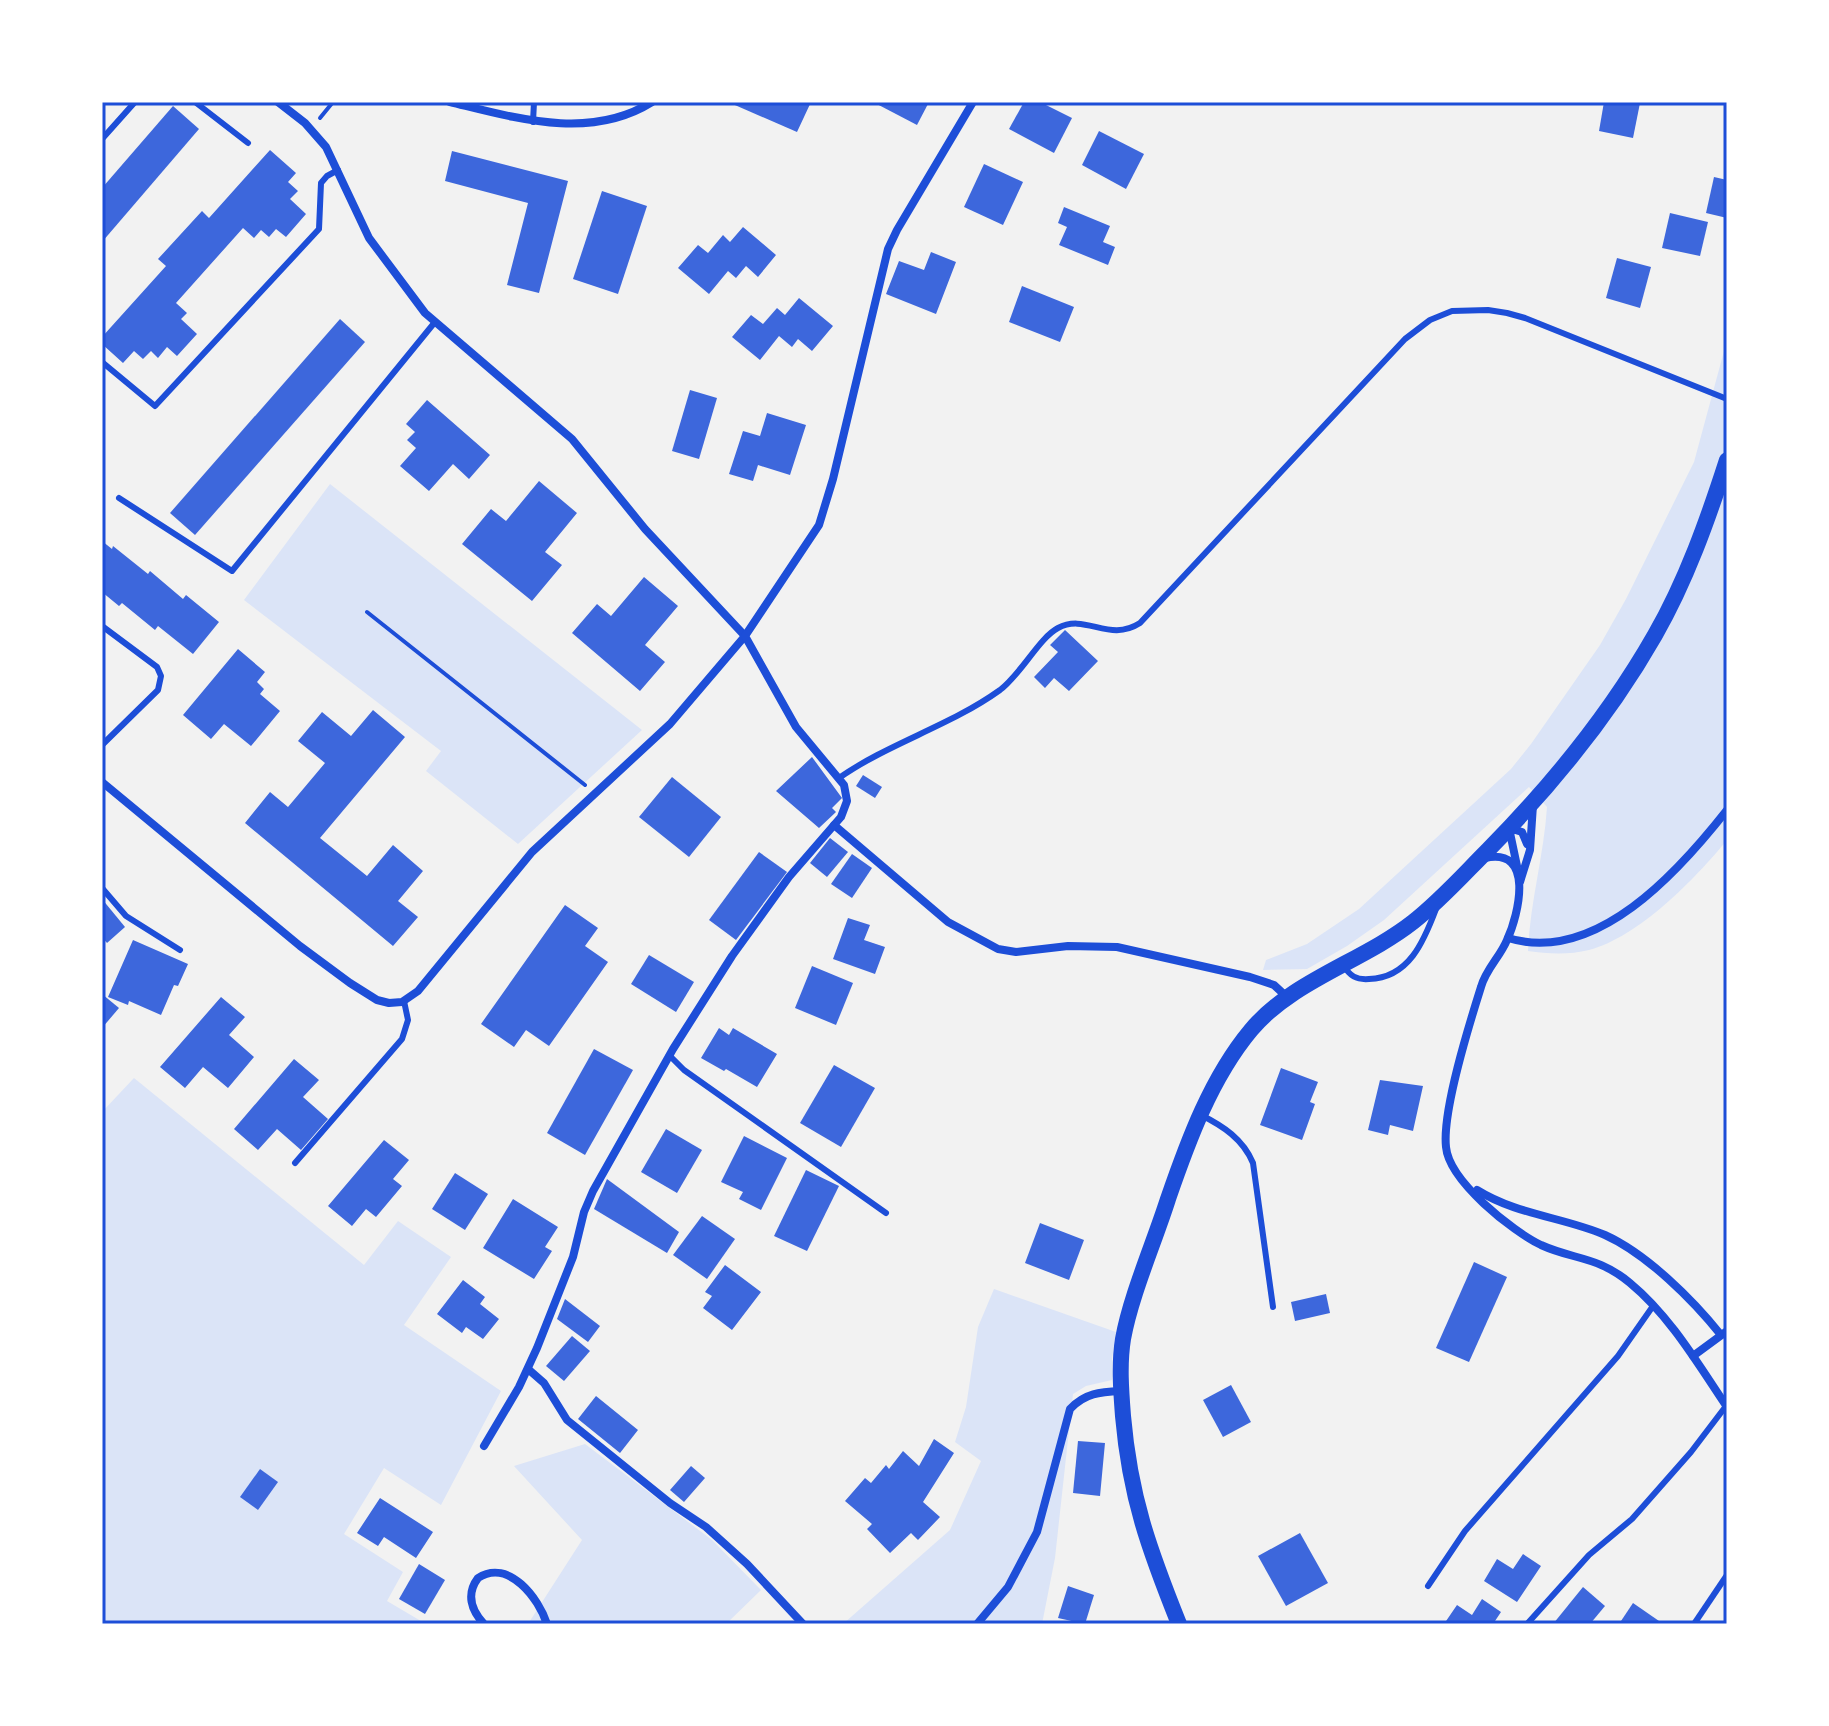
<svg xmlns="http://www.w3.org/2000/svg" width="1829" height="1726" font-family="'Exo 2',sans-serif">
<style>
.green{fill:#dbe4f7}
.building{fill:#3d67dc}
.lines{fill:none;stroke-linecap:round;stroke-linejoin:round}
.path{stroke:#1d4ed8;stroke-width:4}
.service{stroke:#1d4ed8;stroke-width:6}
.minor{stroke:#1d4ed8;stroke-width:8}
.secondary{stroke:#1d4ed8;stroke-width:16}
.neatline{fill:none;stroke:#1d4ed8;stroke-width:3}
</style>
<rect width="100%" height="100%" fill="#f2f2f2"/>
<!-- green -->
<g class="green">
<path d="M1727,340V840C1695,879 1639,937 1589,950C1569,955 1548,954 1528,951C1530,902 1544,855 1547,807L1529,787L1384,920L1347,946L1307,969L1263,970L1266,960L1307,944L1359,909L1511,769L1531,744L1600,645L1626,599L1694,462Z"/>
<polygon points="330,484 642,730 518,844 426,771 441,751 244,600"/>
<polygon points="134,1078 364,1265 398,1221 451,1257 404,1325 501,1391 441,1505 384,1468 344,1534 403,1572 387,1601 426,1624 102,1624 102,1112"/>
<polygon points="994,1289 1116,1332 1112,1359 1112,1380 1086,1386 1073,1394 1055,1558 1042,1624 843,1624 950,1530 981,1461 955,1442 966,1407 978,1327"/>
<polygon points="585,1444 712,1540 761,1590 726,1624 528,1624 582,1540 514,1466"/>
</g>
<!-- building -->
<g class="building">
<polygon points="728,102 811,102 797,132"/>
<polygon points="873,102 929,102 917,125"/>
<polygon points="1024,102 1040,102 1072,118 1054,153 1009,129"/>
<polygon points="1604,102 1640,103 1633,138 1599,131"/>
<polygon points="173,106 199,129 102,242 102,188"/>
<polygon points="1099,131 1144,154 1126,189 1082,165"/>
<polygon points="270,150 296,173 288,182 298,191 290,199 306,214 286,237 276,229 269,237 261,230 254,238 243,228 176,303 187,313 181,319 197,334 177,356 167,347 158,358 151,351 143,359 134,351 123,363 102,344 102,337 166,266 158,259 202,211 209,218"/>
<polygon points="452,151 568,181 539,293 507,285 528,203 445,181"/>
<polygon points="984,164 1023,182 1003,225 964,207"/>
<polygon points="1714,177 1727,180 1727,218 1706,213"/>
<polygon points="602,191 647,206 618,294 573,279"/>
<polygon points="1064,207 1110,226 1103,242 1115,247 1108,265 1059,245 1067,227 1058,223"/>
<polygon points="1670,213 1708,222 1700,256 1662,248"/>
<polygon points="743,227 776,255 758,277 746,266 736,278 728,271 709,294 678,268 698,245 708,253 723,235 730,242"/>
<polygon points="931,252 956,262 936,314 886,294 899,261 924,270"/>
<polygon points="1617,258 1651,267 1640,308 1606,298"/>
<polygon points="1022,286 1074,307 1060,342 1009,322"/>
<polygon points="799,298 833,326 812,351 798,339 792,347 779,336 760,360 732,337 751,315 763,324 777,308 785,315"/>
<polygon points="340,319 365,342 195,535 170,513"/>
<polygon points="690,390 717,398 699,459 672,451"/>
<polygon points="427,400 490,455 469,479 453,464 429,491 400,466 416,448 407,440 415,432 406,424"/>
<polygon points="767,413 806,425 790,475 758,465 753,481 729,474 743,431 760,436"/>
<polygon points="539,481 577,513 545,552 562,565 532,601 462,544 491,509 506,521"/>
<polygon points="102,541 112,549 113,546 148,574 150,571 183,599 186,595 219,622 193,654 158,626 155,630 122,603 119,606 102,592"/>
<polygon points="644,577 678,606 645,645 665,662 640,691 572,633 597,604 611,616"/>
<polygon points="1065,630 1098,661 1069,691 1054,678 1045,688 1034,677 1058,652 1050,645"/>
<polygon points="238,649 265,672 257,682 264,689 260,694 280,711 251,746 224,724 211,739 183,715"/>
<polygon points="373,710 405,737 320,838 367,876 393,845 423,871 398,901 418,917 393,946 245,823 270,792 288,807 325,763 298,741 322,712 351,736"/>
<polygon points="812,757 842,798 832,808 836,812 819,828 776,791"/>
<polygon points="863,775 882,787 875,798 856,786"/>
<polygon points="672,777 721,817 689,857 639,817"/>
<polygon points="830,838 848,852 827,877 810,863"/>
<polygon points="759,852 787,872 736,940 709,920"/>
<polygon points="852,854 872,868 852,898 831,884"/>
<polygon points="102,899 125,927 107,943 102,937"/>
<polygon points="565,905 598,928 585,946 608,962 549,1046 526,1030 514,1047 481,1024"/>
<polygon points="848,918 870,925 864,940 885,947 875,974 833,959"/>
<polygon points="133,940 188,964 178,986 174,985 161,1015 129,1001 128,1005 108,997"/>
<polygon points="649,955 694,982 676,1012 631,984"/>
<polygon points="812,966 853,983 836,1025 795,1008"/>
<polygon points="102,994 119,1008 102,1028"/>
<polygon points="221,997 245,1017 229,1035 254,1057 228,1088 203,1067 185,1088 160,1067"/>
<polygon points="719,1028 729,1035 733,1028 777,1054 757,1087 726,1069 724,1071 701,1058"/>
<polygon points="594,1049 633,1070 585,1155 547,1133"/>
<polygon points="294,1059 319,1080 303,1097 328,1119 301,1150 277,1129 258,1150 234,1129"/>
<polygon points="834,1065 875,1088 841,1147 800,1123"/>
<polygon points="1281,1068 1318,1082 1310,1102 1315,1104 1302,1140 1260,1125"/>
<polygon points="1380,1080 1423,1086 1413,1131 1390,1125 1388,1135 1368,1130"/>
<polygon points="666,1129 702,1150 677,1193 641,1172"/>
<polygon points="744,1136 787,1158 761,1210 739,1199 743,1192 721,1182"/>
<polygon points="384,1140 409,1160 393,1179 402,1186 376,1217 366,1209 352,1226 328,1206"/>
<polygon points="806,1170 839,1186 807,1251 774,1236"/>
<polygon points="455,1173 488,1194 465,1230 432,1209"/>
<polygon points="607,1179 679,1232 667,1253 594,1209"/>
<polygon points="513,1199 558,1227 545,1247 552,1251 534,1279 483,1248"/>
<polygon points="702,1216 735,1239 707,1279 673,1255"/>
<polygon points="1040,1223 1084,1240 1069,1280 1025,1263"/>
<polygon points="1474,1262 1507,1277 1469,1362 1436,1348"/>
<polygon points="725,1265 761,1292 732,1330 703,1308 712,1296 705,1292"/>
<polygon points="463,1280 485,1297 480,1304 499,1319 483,1339 466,1327 462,1333 437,1314"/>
<polygon points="1326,1294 1330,1313 1295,1321 1291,1302"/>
<polygon points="565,1299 600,1326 588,1342 557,1319"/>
<polygon points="572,1336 590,1351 564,1381 546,1366"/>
<polygon points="1231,1385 1251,1422 1223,1437 1203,1400"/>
<polygon points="596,1396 638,1430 620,1453 578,1419"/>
<polygon points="934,1439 954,1453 923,1502 940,1517 918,1540 911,1533 890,1553 867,1529 872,1524 845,1501 865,1478 871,1483 886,1465 889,1469 903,1451 919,1466"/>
<polygon points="1078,1441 1105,1443 1100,1496 1073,1493"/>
<polygon points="691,1466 705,1478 684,1502 670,1490"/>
<polygon points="260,1469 278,1482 258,1510 240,1497"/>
<polygon points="380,1498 433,1532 416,1558 384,1537 378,1546 357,1533"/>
<polygon points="1300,1533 1328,1583 1286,1606 1258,1556"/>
<polygon points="1523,1554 1541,1566 1517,1602 1484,1581 1497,1559 1513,1569"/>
<polygon points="419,1564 445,1580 425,1614 399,1599"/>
<polygon points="1068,1586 1094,1595 1085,1624 1058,1618"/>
<polygon points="1583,1587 1605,1606 1590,1624 1553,1624"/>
<polygon points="1482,1599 1501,1612 1493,1624 1444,1624 1457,1605 1472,1615"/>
<polygon points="1633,1603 1659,1621 1656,1624 1619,1624"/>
</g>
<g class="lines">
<!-- path -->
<g class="path">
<polyline points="320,118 333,102"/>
<polyline points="367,612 585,785"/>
</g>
<!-- service -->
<g class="service">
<polyline points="195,102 248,143"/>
<polyline points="533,122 534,102"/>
<polyline points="102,139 135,102"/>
<polyline points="102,362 155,406 319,229 321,183 327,176 338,170"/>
<polyline points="119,498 232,571 435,322"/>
<polyline points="102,626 157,667 161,676 158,690 102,745"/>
<path d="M839,778C889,743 950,726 1000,690C1022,673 1039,638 1058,628C1086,613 1109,643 1140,623L1405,339L1430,320L1452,311L1488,310L1507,313L1525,318L1727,399"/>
<polyline points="102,888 126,916 180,950"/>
<path d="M1343,965C1350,976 1356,980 1369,979C1409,978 1424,941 1436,909"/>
<polyline points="669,1055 684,1070 886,1213"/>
<path d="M1201,1115C1223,1126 1243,1139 1253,1163L1273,1307"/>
<polyline points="295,1163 402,1039 408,1020 404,1001"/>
<polyline points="1428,1586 1465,1531 1618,1356 1653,1306"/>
<polyline points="1527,1624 1589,1555 1632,1519 1691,1452 1726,1406"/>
<polyline points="1694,1624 1727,1575"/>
</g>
<!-- minor -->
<g class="minor">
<path d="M450,102C516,118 590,141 652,102"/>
<polyline points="102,782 300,946 350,983 377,1000 389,1003 402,1002 418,991 532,852 670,724 745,636 645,529 572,439 425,313 369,238 326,147 305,123 278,102"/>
<polyline points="834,825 948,922 998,949 1016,952 1068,946 1117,947 1250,977 1274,985 1288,998"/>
<path d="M1485,858C1535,847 1519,914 1507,940C1500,957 1486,969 1481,987C1469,1025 1442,1111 1446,1147C1449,1181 1512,1231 1541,1245C1574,1260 1598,1256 1630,1283C1670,1316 1698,1364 1727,1407"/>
<polyline points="1517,866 1509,828 1522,832 1527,844"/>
<polyline points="1520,882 1530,850 1533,805"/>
<path d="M1508,938C1596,965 1679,871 1727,810"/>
<path d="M1477,1190C1517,1215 1563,1217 1605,1235C1647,1254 1693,1300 1721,1335"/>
<polyline points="1693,1356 1727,1331"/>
<polyline points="528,1369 544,1383 567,1420 670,1503 706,1527 747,1564 803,1624"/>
<polyline points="484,1446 519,1387 537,1348 573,1257 584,1212 593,1191 673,1049 732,956 789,877 841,817 847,801 844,785 796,727 745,636 819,525 833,479 888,249 897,230 973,102"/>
<path d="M484,1624C471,1610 466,1594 478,1578C509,1558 539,1599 547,1624"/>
<path d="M977,1624L1008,1587L1037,1532L1070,1409C1085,1393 1100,1392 1121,1391"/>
</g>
<!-- secondary -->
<path class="secondary" d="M1179,1624C1149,1549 1130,1497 1123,1416C1121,1390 1119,1364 1123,1339C1131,1295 1154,1243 1168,1199C1188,1141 1211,1078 1251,1030C1293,980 1362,962 1413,922C1440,901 1464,874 1488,850C1552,785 1610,714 1655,635C1686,581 1708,519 1727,460"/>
</g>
<!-- border -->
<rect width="1829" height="1726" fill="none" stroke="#ffffff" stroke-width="208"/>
<rect x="104" y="104" width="1621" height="1518" class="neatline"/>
</svg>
